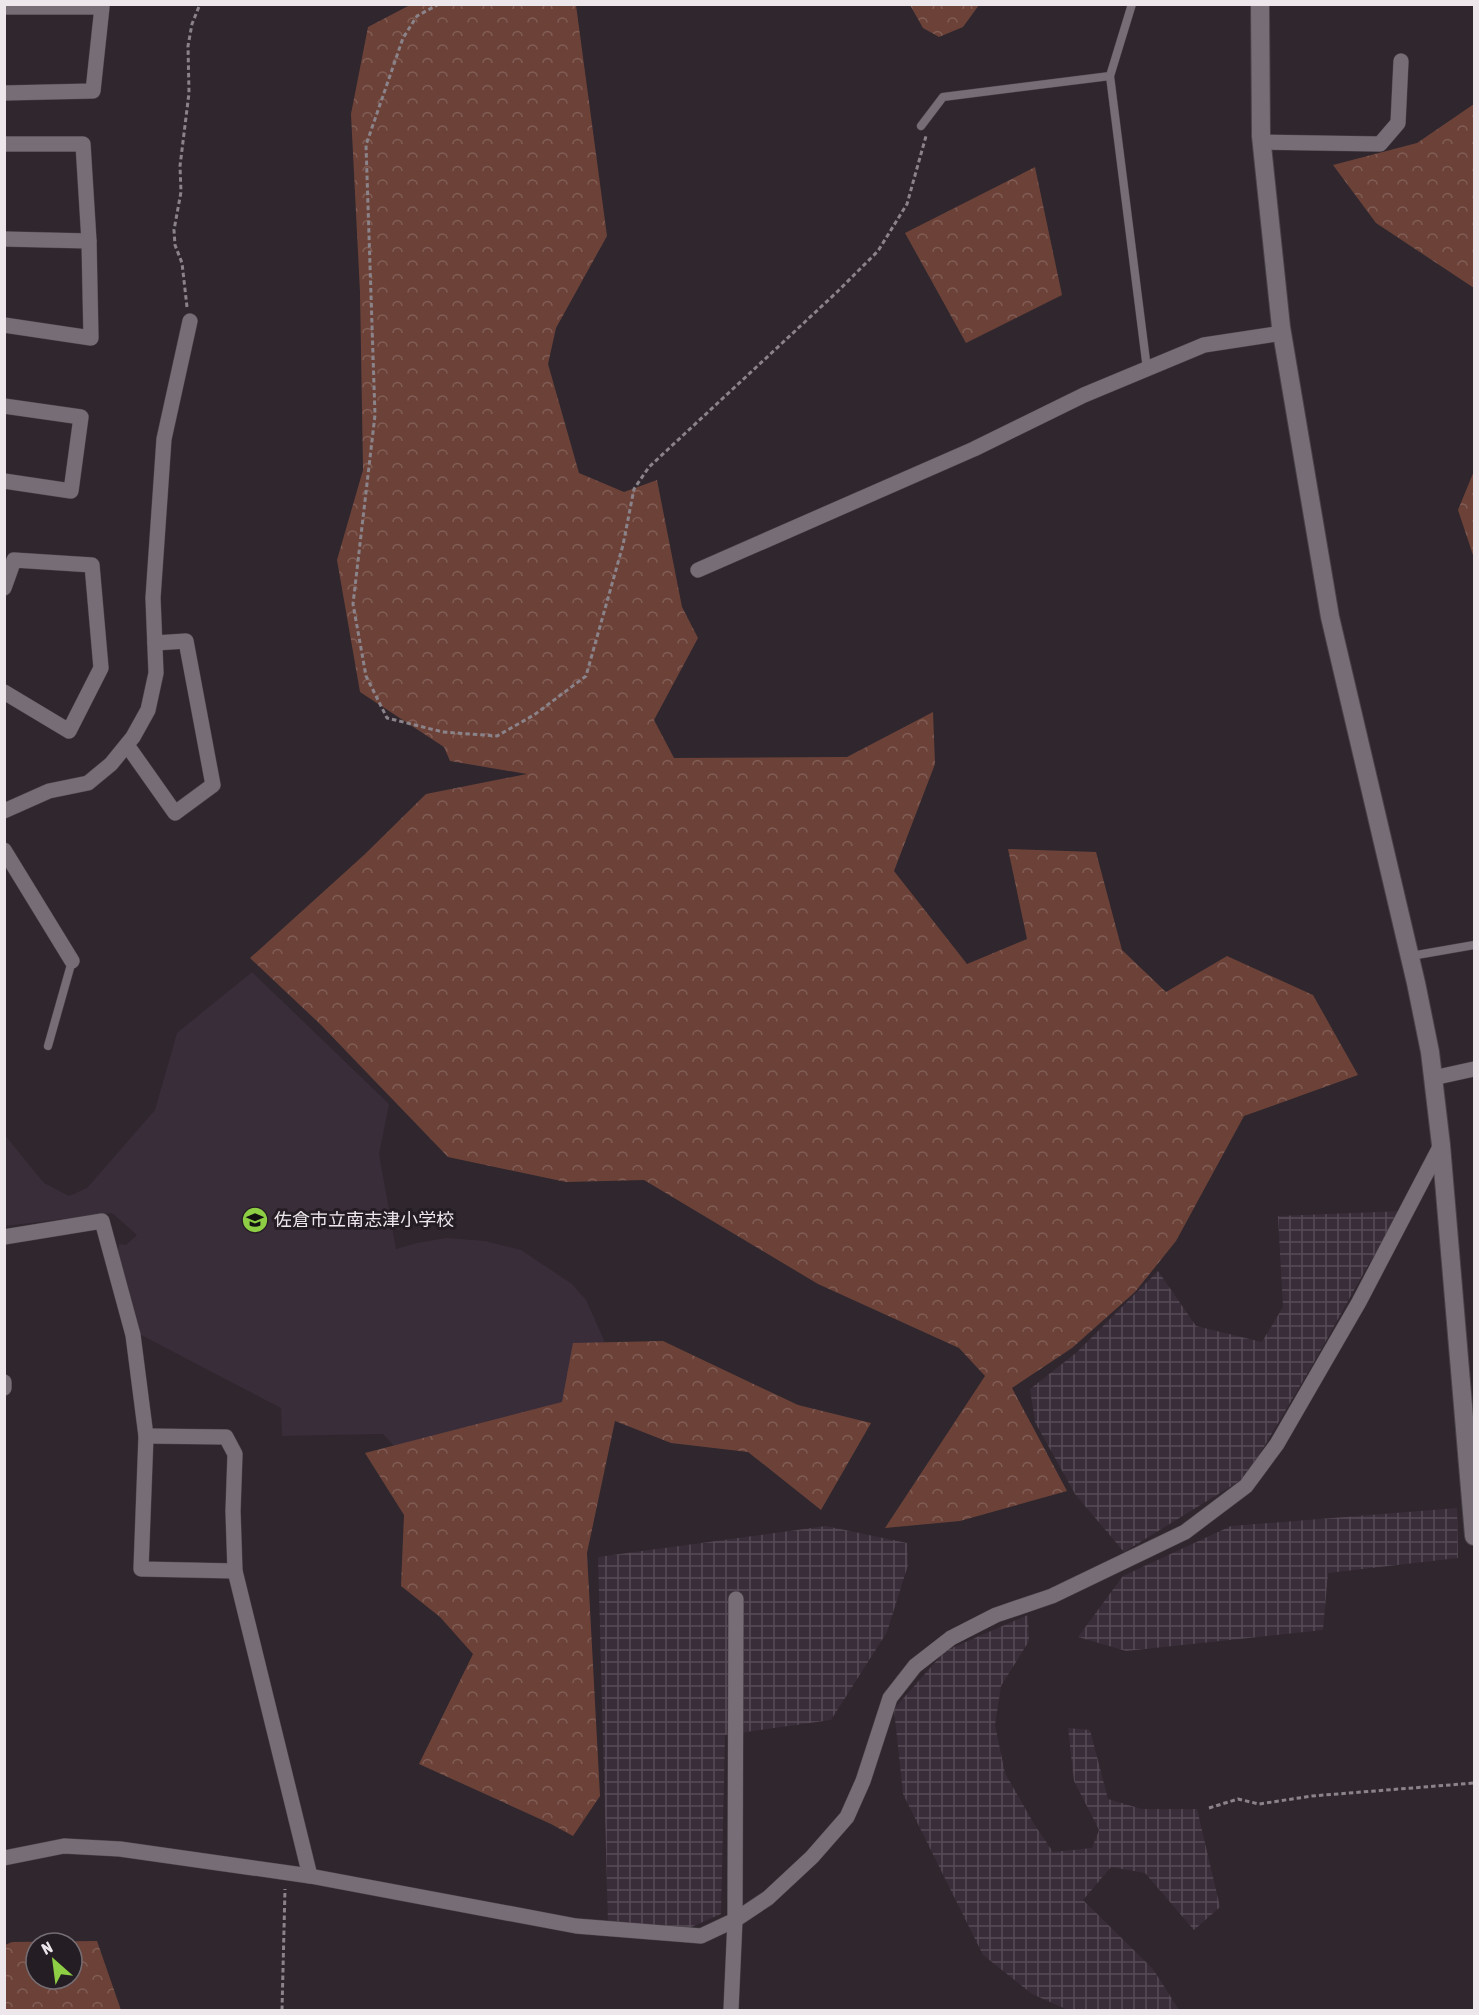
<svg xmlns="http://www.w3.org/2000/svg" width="1479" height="2015" font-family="'Asap Condensed','Noto Sans JP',sans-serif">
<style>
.built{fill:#3a2d3a}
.industrial{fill:url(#industrial-grid)}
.forest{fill:url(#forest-crowns);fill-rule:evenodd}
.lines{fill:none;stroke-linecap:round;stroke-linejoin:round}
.lane-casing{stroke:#4a4349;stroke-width:9}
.street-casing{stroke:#4a4349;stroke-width:16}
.secondary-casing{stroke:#4a4349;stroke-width:20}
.path{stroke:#8b838a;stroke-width:3;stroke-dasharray:4.5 3;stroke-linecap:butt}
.lane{stroke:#776d76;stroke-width:8}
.street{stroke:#776d76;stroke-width:15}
.secondary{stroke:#776d76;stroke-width:18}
.labels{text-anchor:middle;stroke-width:6;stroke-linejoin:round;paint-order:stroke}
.poi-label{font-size:18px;fill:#ede7ec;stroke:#251d24;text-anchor:start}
</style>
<defs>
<pattern id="industrial-grid" width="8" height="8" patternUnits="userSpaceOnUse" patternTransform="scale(1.5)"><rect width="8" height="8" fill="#3a2d3a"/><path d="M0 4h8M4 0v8" fill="none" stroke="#574b57"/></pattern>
<pattern id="forest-crowns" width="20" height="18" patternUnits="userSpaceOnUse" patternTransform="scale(1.5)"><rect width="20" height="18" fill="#6c4238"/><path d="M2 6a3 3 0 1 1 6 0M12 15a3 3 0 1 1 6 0" fill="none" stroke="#815d55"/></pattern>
</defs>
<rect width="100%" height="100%" fill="#2f262e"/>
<!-- built -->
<polygon class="built" points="252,972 389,1104 379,1154 396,1249 417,1243 446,1238 485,1241 521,1250 572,1284 586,1300 604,1340 603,1380 575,1413 402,1455 383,1434 282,1436 281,1408 139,1334 118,1251 119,1244 126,1245 137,1235 112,1213 5,1226 4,1134 44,1183 69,1196 87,1188 155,1110 177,1033"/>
<!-- industrial -->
<g class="industrial">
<polygon points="1403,1211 1367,1267 1313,1364 1246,1477 1124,1552 1075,1494 1035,1422 1030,1389 1076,1353 1158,1271 1196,1326 1262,1342 1283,1307 1278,1216"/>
<polygon points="1457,1508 1458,1558 1328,1573 1323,1630 1126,1651 1078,1637 1123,1576 1231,1526"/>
<polygon points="826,1526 907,1543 908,1565 887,1632 831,1720 725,1735 721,1914 689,1928 608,1923 598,1557"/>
<polygon points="1028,1615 1029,1641 1001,1686 995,1725 1005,1773 1034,1824 1053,1852 1092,1848 1099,1830 1074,1781 1068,1728 1090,1730 1108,1799 1142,1809 1197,1809 1220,1907 1194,1930 1145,1873 1111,1867 1083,1900 1153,1969 1179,2010 1068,2010 1032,1994 983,1955 903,1794 894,1709 945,1651"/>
</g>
<!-- forest -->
<g class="forest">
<polygon points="410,5 576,5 607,236 556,328 548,364 579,473 624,492 657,480 682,607 698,638 654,720 674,758 847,757 933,712 935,764 894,871 967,964 1027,939 1008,849 1096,852 1122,950 1166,992 1227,956 1313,995 1358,1075 1244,1116 1176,1241 1135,1292 1072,1348 1012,1388 1067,1491 960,1521 885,1528 985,1376 959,1348 818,1284 644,1180 566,1182 448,1157 320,1024 250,958 364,855 426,794 527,774 450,761 444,747 360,692 337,560 363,470 360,292 351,114 368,27"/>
<polygon points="910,5 979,5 963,27 939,37 923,28"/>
<polygon points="1474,104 1474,288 1376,223 1333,165 1417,143"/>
<polygon points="1035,167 1062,295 966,343 905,233"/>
<polygon points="1474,471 1474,558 1458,510"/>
<polygon points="663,1341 798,1405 871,1423 821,1510 748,1452 671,1443 615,1421 587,1553 600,1796 573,1836 551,1824 419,1764 473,1654 440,1617 401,1586 404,1515 365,1453 562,1402 573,1343"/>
<path d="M97,1941L121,2010H5V1945L12,1942ZM36,1943H72V1979H36Z"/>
</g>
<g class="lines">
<!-- lane casing -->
<g class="lane-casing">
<g id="lane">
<polyline points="1132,4 1110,76 1147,369"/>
<polyline points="921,126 943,97 1110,76"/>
<polyline points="1411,956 1474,945"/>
<polyline points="48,1046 72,961"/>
</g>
</g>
<!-- street casing -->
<g class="street-casing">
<g id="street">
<polyline points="4,7 102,7 93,91 4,93"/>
<polyline points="1262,142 1380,144 1398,123 1401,61"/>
<polyline points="4,144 83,144 89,241 91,338 4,325"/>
<polyline points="4,239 89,241"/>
<polyline points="4,406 81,417 71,491 4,481"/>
<polyline points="698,570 974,449 1084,395 1204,345 1282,333"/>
<polyline points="4,588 14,560 92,565 101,668 69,731 4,692"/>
<polyline points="127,745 175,813 213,785 186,641 155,643"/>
<polyline points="4,811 49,791 88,783 111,764 133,737 148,710 156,673 153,598 164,439 190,321"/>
<polyline points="4,850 72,961"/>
<polyline points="1433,1078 1474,1069"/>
<polyline points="4,1237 102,1221 133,1335 146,1436 141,1569 235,1571"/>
<polyline points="4,1382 4,1388"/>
<polyline points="146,1436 226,1437 235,1454 233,1511 235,1571 310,1876"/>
<polyline points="4,1858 64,1846 120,1849 310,1876 576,1926 701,1936 735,1920 768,1898 812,1857 847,1817 863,1781 890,1698 915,1666 951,1638 996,1615 1052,1596 1185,1532 1246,1486 1277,1444 1359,1302 1441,1145"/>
<polyline points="731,2010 735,1920 736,1599"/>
</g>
</g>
<!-- secondary casing -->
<g class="secondary-casing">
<polyline id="secondary" points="1260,4 1261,136 1281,327 1330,617 1416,983 1430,1052 1441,1145 1474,1536"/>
</g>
<!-- path -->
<g class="path">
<polyline points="439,4 417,16 403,38 366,145 375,415 353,604 366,676 387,718 443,732 497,736 534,715 586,676 623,545 634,489 649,467 837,292 878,251 907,204 926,136"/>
<polyline points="187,307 182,263 175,245 174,230 181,192 180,166 189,93 188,46 192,24 200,4"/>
<polyline points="1209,1808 1238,1799 1259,1804 1312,1796 1474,1783"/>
<polyline points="282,2010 285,1889"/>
</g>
<!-- lane -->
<use href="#lane" class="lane"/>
<!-- street -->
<use href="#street" class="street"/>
<!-- secondary -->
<use href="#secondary" class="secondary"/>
</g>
<!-- icons -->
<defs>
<g id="school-disc" transform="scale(1.35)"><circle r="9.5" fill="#8dce44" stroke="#251d24"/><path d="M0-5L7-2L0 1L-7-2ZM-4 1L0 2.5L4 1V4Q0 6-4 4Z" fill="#111"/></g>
</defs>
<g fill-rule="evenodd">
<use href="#school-disc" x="255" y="1220"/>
</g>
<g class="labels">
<!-- poi labels -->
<g class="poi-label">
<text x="274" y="1226">佐倉市立南志津小学校</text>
</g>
</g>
<!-- border -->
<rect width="1479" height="2015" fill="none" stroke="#ede7ec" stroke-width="12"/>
<!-- north arrow -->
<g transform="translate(54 1961) rotate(332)"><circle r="28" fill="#251d24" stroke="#756e74" stroke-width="1.5"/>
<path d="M0-4.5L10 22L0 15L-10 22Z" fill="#8dce44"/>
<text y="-9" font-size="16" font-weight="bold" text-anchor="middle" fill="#ede7ec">N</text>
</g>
</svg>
